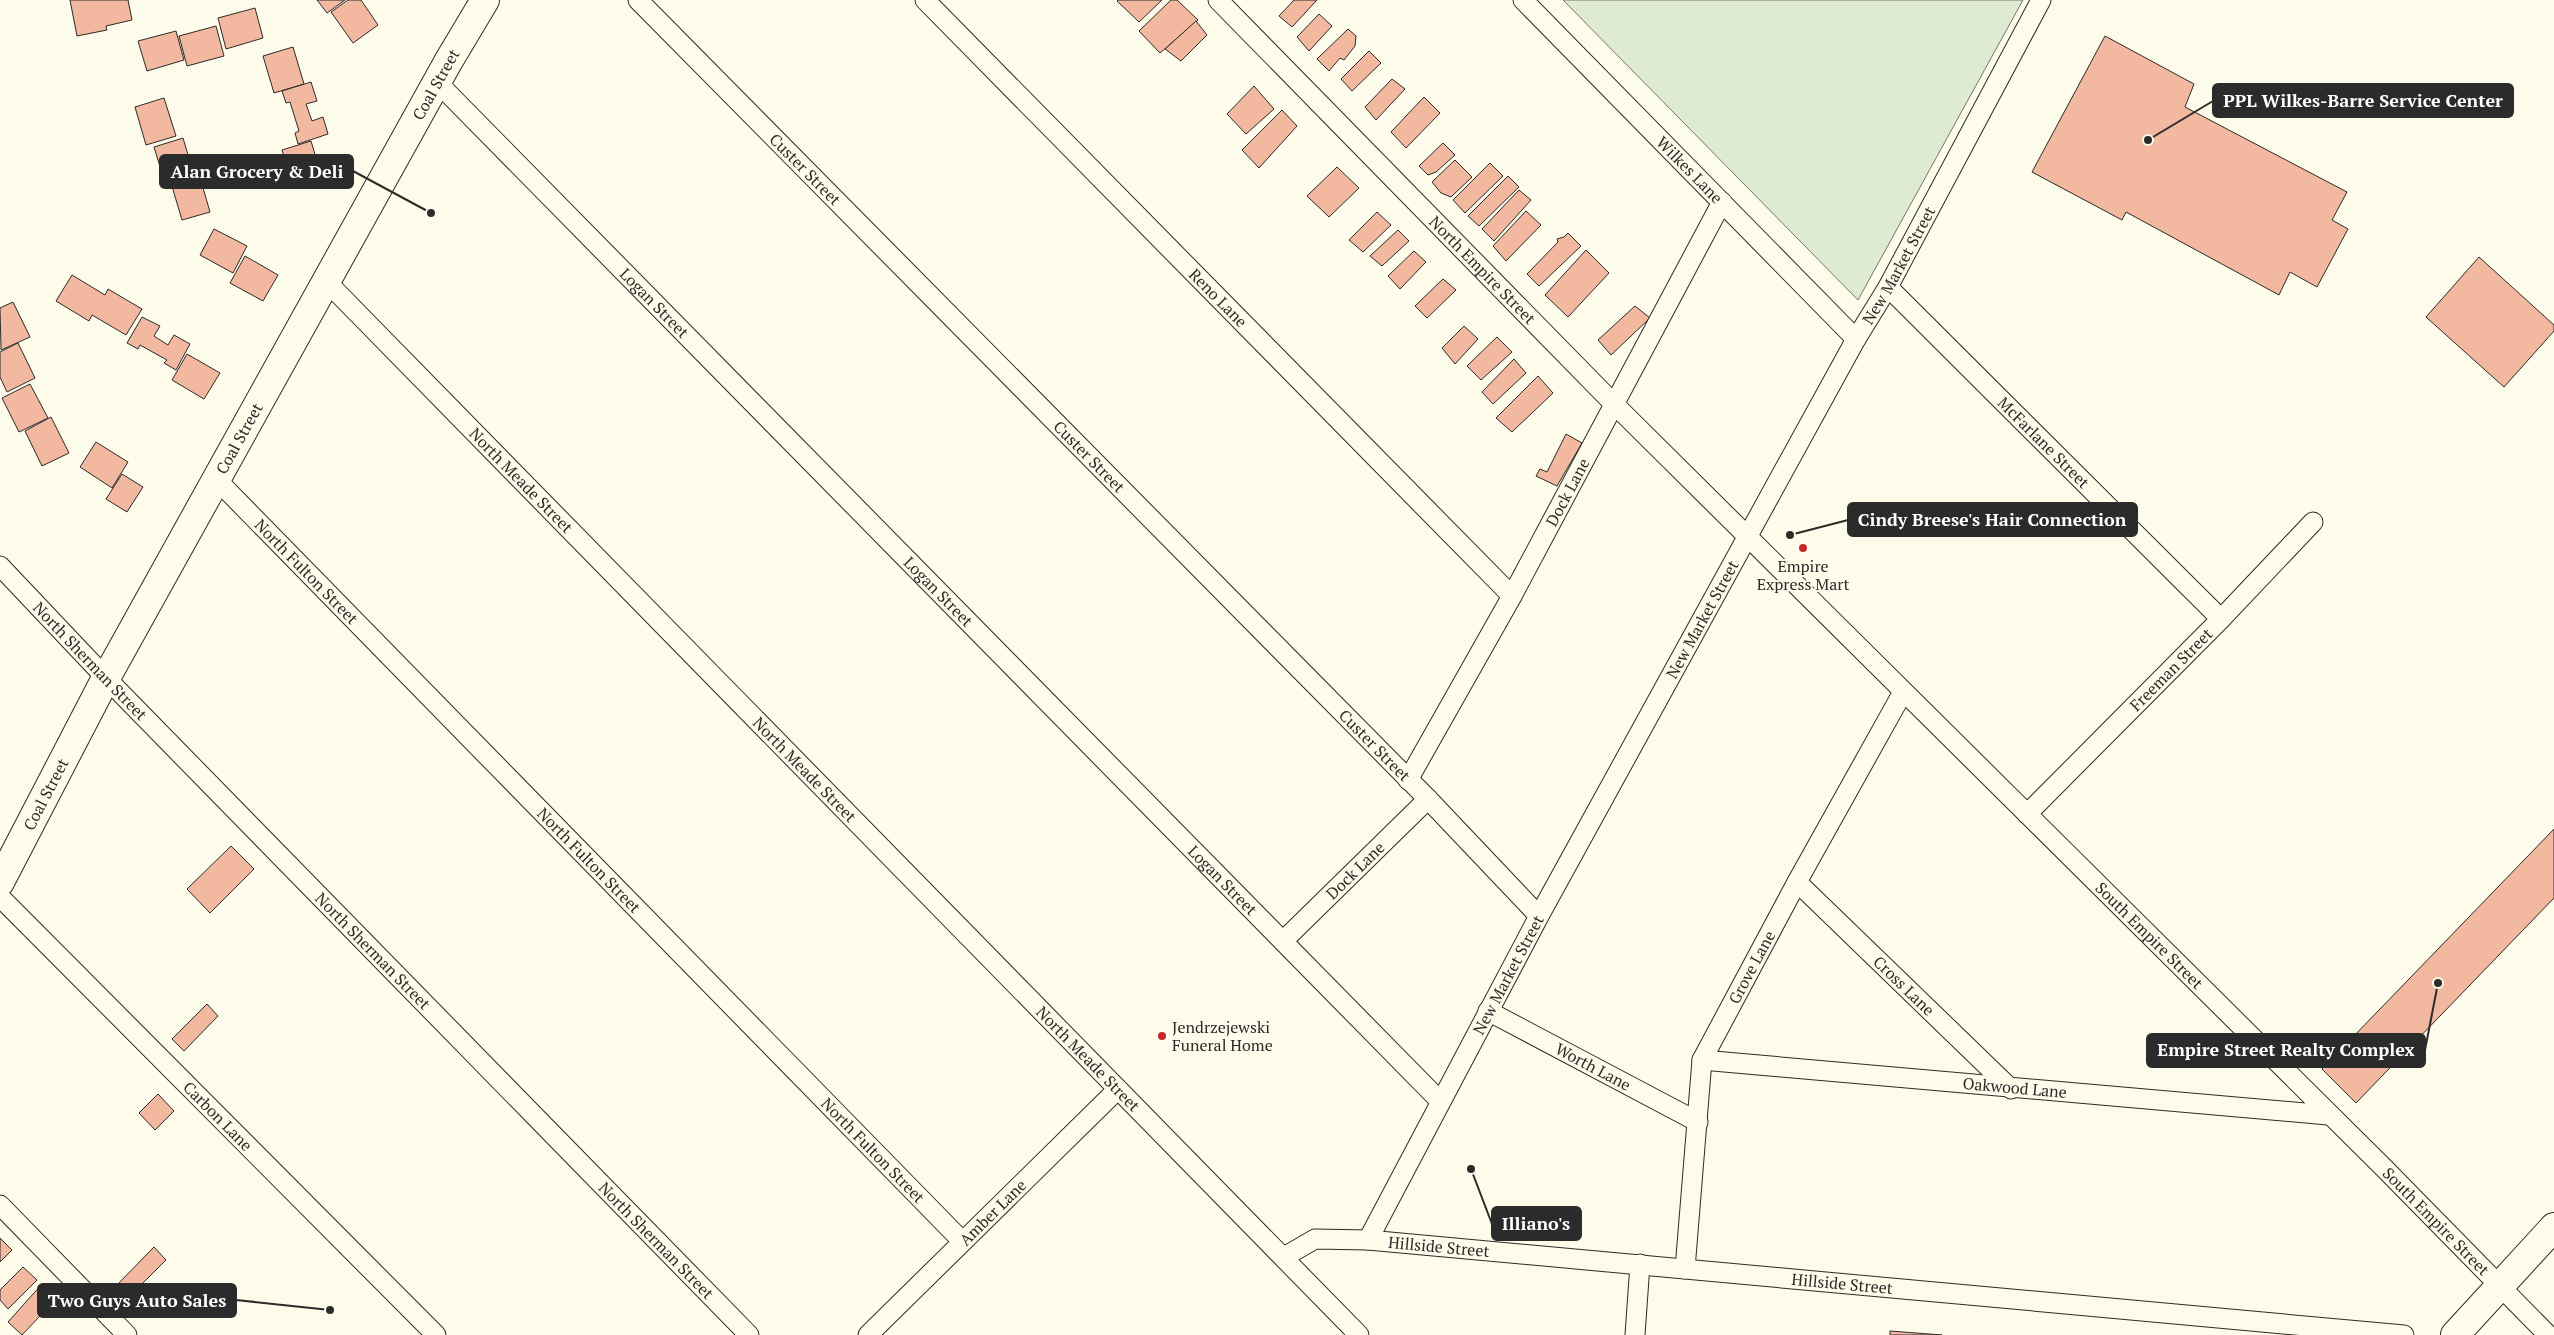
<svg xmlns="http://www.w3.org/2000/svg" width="2554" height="1335" font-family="'PT Serif',serif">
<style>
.green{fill:#deebd1;stroke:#74746e}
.building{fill:#f2b8a0;stroke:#2b2b2b}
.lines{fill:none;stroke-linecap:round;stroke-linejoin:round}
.street-casing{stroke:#2b2b2b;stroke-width:21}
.secondary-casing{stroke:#2b2b2b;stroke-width:30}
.primary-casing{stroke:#2b2b2b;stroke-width:30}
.street{stroke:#fdfbea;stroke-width:19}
.secondary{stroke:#fdfbea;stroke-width:28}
.primary{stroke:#fdfbea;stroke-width:28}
.poi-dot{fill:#c62828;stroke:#fdfbea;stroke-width:2}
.labels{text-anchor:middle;stroke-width:4;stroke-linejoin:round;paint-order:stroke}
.street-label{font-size:16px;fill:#2b2b2b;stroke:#fdfbea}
.poi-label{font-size:16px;fill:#2b2b2b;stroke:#fdfbea}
.leader{fill:none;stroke:#2b2b2b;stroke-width:2}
.callout-dot{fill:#2b2b2b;stroke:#fdfbea;stroke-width:2}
.callout{fill:#2b2b2b;stroke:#2b2b2b;stroke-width:2}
.callout-label{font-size:18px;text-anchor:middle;font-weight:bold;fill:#fff}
</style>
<rect width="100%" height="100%" fill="#fdfbea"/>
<!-- green -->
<polygon class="green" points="1563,0 2023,0 1858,300"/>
<!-- building -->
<g class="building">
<polygon points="70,0 128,0 132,20 106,26 107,30 77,36"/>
<polygon points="317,0 345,0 327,13"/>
<polygon points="348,0 361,0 378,25 353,43 331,12"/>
<polygon points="1118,0 1162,0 1139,22 1117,1"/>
<polygon points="1171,0 1177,0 1198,20 1160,53 1139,31"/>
<polygon points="1294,0 1317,0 1292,27 1279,16"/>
<polygon points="255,8 263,38 226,49 218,18"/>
<polygon points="1319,14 1332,26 1309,51 1297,37"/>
<polygon points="1196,21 1207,35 1181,61 1165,49"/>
<polygon points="216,26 224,56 187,66 179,36"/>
<polygon points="1348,29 1356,36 1355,46 1344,60 1340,58 1329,71 1317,59"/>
<polygon points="176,31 184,60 147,71 138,41"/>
<polygon points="2105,36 2194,84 2185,107 2347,192 2332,220 2348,229 2317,287 2290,272 2279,295 2126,212 2122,220 2032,172"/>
<polygon points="293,47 304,84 274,93 263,56"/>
<polygon points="1369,51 1381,63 1352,91 1341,79"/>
<polygon points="1392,79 1405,89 1376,120 1365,107"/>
<polygon points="311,82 317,101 306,104 312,121 323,117 328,134 298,144 295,133 299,131 290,102 286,103 282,91"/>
<polygon points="1254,86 1274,109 1246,134 1227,114"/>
<polygon points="1424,97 1440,113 1406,148 1391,132"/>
<polygon points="164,98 176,136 146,145 135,107"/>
<polygon points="1282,110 1297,126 1259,168 1242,150"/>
<polygon points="183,138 194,175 165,183 154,147"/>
<polygon points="311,141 322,178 293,187 282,150"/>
<polygon points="1443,143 1455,155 1436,172 1428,175 1419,166"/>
<polygon points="1455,160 1472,177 1451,197 1441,193 1432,182"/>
<polygon points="1490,163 1503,176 1465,213 1453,200"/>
<polygon points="1337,167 1359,188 1329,217 1307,196"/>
<polygon points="199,174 210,212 182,220 171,183"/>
<polygon points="1508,176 1519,187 1479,226 1468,216"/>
<polygon points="1519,190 1531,200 1494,241 1482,229"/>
<polygon points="1526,211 1541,225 1506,261 1493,246"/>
<polygon points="1377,212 1391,225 1363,252 1349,240"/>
<polygon points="214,229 247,246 233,273 200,255"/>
<polygon points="1398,230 1409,241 1382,266 1370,256"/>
<polygon points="1568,233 1581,246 1539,286 1527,274 1558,242 1557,239 1564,237"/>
<polygon points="1586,250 1609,273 1568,317 1545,295"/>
<polygon points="1414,251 1426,262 1400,289 1388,276"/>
<polygon points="245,256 278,275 263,301 230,283"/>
<polygon points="2479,257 2554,325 2554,331 2504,387 2426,317"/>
<polygon points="72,275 105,295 108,289 142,309 126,335 92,315 89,321 56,301"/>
<polygon points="1443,279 1456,290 1427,318 1415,306"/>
<polygon points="13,302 30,337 1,350 0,308"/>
<polygon points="1635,306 1650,318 1611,355 1598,340"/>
<polygon points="142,317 160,326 154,336 168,345 174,335 190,344 176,370 164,363 167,360 140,345 138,349 127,343"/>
<polygon points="1464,326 1478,339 1455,364 1442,348"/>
<polygon points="1497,337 1512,352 1481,380 1467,366"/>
<polygon points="18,343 35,378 7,392 0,377 0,352"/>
<polygon points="187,354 220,373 204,399 172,380"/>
<polygon points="1514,359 1526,373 1493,404 1482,392"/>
<polygon points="1538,376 1553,393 1512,432 1496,418"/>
<polygon points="30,384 48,418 19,432 2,398"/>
<polygon points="51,417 69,453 42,466 25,431"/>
<polygon points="1566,434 1582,443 1557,486 1536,476 1540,469 1547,472"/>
<polygon points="96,442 128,462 112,488 80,467"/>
<polygon points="122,474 143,487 127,512 106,499"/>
<polygon points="2554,829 2554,898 2356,1103 2322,1069"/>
<polygon points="231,846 254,869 210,913 187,889"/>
<polygon points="207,1004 218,1016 184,1051 172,1039"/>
<polygon points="158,1094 174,1111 155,1130 139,1113"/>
<polygon points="0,1238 12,1250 0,1262"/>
<polygon points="154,1247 166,1260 129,1297 117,1285"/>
<polygon points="23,1267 37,1280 8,1309 0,1300 0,1290"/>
<polygon points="42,1284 57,1298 22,1335 8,1322"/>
<polygon points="1890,1331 1942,1335 1890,1335"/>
</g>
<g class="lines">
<!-- street casing -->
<g class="street-casing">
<g id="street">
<path id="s1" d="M638,0L1428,799L1539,916"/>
<path id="s2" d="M925,0L1512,596"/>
<path id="s3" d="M1218,0L1614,404L2383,1167L2548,1335"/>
<path id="s4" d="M1523,0L1856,339"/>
<path id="s5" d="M437,82L1440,1101"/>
<path id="s6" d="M326,281L1359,1335"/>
<path id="s7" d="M1888,287L2221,619"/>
<path id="s8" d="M217,480L962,1241"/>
<path id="s9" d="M0,566L106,678L749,1335"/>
<path id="s10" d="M1408,780L1512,596L1722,202"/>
<path id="s11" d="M2027,814L2221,619L2313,522"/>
<path id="s12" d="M1797,882L2011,1089"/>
<path id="s13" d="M0,897L436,1335"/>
<path id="s14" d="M1283,941L1428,799"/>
<path id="s15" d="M1488,1011L1698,1122"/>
<path id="s16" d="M1702,1060L2328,1115"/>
<polyline points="0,1205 127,1335"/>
<path id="s17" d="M1368,1240L1539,916L1856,339L1888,287L2041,0"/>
<path id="s18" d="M1284,1257L1315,1239L1368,1240L2404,1335"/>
<path id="s19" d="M1685,1269L1702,1060L1797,882L1903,692"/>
<path id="s20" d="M868,1335L1118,1089"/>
<polyline points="1635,1335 1640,1264"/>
</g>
</g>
<!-- secondary casing -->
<g class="secondary-casing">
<polyline id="secondary" points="2455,1335 2554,1227"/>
</g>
<!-- primary casing -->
<g class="primary-casing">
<g id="primary">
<path id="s21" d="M0,882L106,678L448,62L485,0"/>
</g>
</g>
<!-- street -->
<use href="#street" class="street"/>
<!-- secondary -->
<use href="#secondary" class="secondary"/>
<!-- primary -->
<use href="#primary" class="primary"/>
</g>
<!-- markers -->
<g class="poi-dot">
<circle cx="1803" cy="548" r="5"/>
<circle cx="1162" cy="1036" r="5"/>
</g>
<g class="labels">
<!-- street labels -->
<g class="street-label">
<text dy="6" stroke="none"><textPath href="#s21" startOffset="909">Coal Street</textPath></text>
<text dy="6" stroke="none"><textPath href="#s1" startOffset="238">Custer Street</textPath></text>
<text dy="6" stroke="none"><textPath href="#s4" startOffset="238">Wilkes Lane</textPath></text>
<text dy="6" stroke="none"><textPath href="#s17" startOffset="1110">New Market Street</textPath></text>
<text dy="6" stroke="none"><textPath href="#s3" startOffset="378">North Empire Street</textPath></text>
<text dy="6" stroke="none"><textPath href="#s2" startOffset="418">Reno Lane</textPath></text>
<text dy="6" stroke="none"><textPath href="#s5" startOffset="310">Logan Street</textPath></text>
<text dy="6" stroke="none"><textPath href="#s21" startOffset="504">Coal Street</textPath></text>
<text dy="6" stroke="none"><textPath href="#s7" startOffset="220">McFarlane Street</textPath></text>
<text dy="6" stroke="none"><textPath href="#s1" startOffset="642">Custer Street</textPath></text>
<text dy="6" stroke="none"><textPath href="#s6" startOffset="279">North Meade Street</textPath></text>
<text dy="6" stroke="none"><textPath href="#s10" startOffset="329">Dock Lane</textPath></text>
<text dy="6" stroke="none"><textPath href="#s8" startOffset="128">North Fulton Street</textPath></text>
<text dy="6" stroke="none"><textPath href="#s5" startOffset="715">Logan Street</textPath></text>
<text dy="6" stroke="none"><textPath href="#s17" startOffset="705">New Market Street</textPath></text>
<text dy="6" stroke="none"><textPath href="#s9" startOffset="131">North Sherman Street</textPath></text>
<text dy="6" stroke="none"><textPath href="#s11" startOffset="204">Freeman Street</textPath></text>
<text dy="6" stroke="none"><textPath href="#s1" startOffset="1048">Custer Street</textPath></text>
<text dy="6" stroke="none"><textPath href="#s6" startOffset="684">North Meade Street</textPath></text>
<text dy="6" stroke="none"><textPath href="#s21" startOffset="99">Coal Street</textPath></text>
<text dy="6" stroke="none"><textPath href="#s8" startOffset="532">North Fulton Street</textPath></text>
<text dy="6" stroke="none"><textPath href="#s14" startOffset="101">Dock Lane</textPath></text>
<text dy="6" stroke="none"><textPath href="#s5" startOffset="1120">Logan Street</textPath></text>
<text dy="6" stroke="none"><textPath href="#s3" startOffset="1320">South Empire Street</textPath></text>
<text dy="6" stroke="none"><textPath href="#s9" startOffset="536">North Sherman Street</textPath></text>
<text dy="6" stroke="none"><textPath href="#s19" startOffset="315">Grove Lane</textPath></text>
<text dy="6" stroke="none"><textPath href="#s17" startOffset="300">New Market Street</textPath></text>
<text dy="6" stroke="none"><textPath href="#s12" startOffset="149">Cross Lane</textPath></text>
<text dy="6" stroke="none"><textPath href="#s6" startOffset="1089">North Meade Street</textPath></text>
<text dy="6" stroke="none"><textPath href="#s15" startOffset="119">Worth Lane</textPath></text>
<text dy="6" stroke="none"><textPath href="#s16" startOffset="314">Oakwood Lane</textPath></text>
<text dy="6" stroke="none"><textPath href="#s13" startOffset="309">Carbon Lane</textPath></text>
<text dy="6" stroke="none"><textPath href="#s8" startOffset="938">North Fulton Street</textPath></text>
<text dy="6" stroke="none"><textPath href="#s20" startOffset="175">Amber Lane</textPath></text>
<text dy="6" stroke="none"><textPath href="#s3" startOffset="1725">South Empire Street</textPath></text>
<text dy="6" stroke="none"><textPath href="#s9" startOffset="941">North Sherman Street</textPath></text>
<text dy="6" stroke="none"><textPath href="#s18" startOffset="160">Hillside Street</textPath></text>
<text dy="6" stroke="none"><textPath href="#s18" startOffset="565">Hillside Street</textPath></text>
</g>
<!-- poi labels -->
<g class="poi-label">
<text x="1803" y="572">Empire<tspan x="1803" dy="18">Express Mart</tspan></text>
<text x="1172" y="1033" text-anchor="start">Jendrzejewski<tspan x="1172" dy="18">Funeral Home</tspan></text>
</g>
</g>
<!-- callouts -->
<path class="leader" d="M2148 140L2213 101M431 213L353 171M1790 535L1848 520M2438 983L2425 1050M1471 1169L1492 1224M330 1310L236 1300"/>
<g class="callout-dot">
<circle cx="2148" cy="140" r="5"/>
<circle cx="431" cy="213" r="5"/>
<circle cx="1790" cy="535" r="5"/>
<circle cx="2438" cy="983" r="5"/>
<circle cx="1471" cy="1169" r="5"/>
<circle cx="330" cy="1310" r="5"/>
</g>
<g class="callout">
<rect x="2213" y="84" width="300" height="33" rx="5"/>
<rect x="160" y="155" width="193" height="33" rx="5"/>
<rect x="1848" y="503" width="289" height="33" rx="5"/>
<rect x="2147" y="1034" width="278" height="33" rx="5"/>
<rect x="1492" y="1207" width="89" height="33" rx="5"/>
<rect x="38" y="1284" width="198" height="33" rx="5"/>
</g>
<g class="callout-label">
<text x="2363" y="107">PPL Wilkes-Barre Service Center</text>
<text x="257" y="178">Alan Grocery &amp; Deli</text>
<text x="1992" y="526">Cindy Breese's Hair Connection</text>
<text x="2286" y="1056">Empire Street Realty Complex</text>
<text x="1536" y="1230">Illiano's</text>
<text x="137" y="1307">Two Guys Auto Sales</text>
</g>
</svg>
